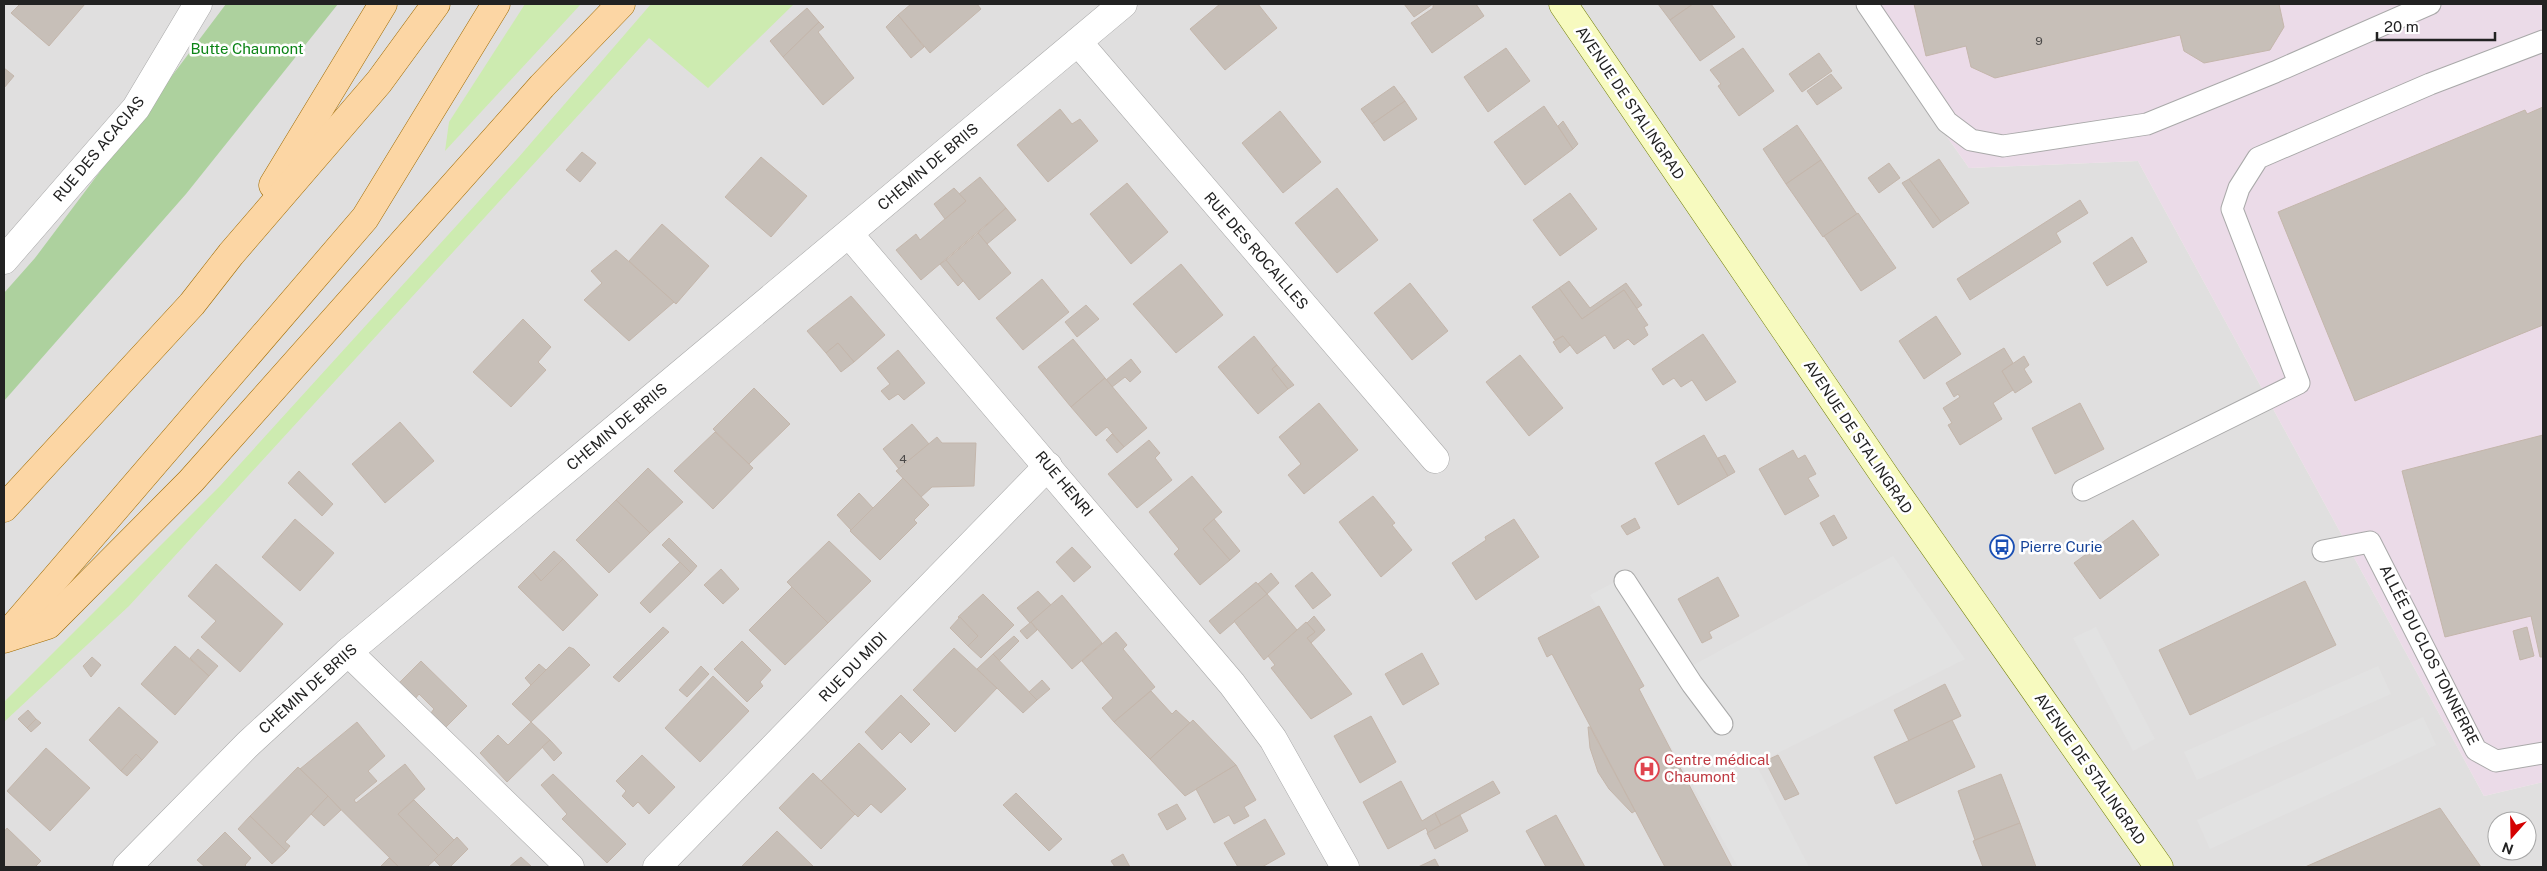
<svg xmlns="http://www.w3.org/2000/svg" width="2547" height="871" font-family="'Public Sans',sans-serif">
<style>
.residential{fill:#e0dfdf;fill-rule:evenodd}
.industrial{fill:#ebdbe8}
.grass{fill:#cdebb0}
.forest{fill:#add19e}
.parking{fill:#e2e2e2}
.building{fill:#c7bfb8;stroke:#c4b6ab}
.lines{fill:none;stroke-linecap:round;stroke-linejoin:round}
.lane-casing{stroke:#a9a9a9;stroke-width:23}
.street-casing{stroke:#a9a9a9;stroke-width:29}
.secondary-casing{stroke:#707d05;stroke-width:29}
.primary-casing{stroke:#a06b00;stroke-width:29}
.lane{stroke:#fff;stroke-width:21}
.street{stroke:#fff;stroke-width:28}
.secondary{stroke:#f7fabf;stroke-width:28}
.primary{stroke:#fcd6a4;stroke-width:28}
.labels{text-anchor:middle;stroke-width:5;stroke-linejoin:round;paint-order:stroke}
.number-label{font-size:12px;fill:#4b4948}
.park-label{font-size:15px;fill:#0c8416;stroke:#fff}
.street-label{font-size:15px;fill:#222;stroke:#fff}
.transit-label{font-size:15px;fill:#164399;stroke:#fff;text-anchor:start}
.health-label{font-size:15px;fill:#be3a42;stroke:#fff;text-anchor:start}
</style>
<rect width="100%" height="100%" fill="#f2efe9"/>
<!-- residential -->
<path class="residential" d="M4,4H1854L1969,168L2138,161L2484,796L2543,782V867H4ZM2497,821H2527V851H2497Z"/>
<!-- industrial -->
<polygon class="industrial" points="1854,4 2543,4 2543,782 2484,796 2138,161 1969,168"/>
<!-- grass -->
<g class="grass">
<polygon points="525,4 581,4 445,151 449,122"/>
<polygon points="651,4 794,4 708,88 649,38 129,606 4,722 4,702 220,486 518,158"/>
</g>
<!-- forest -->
<polygon class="forest" points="226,4 338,4 186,194 4,401 4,293 35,258"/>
<!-- parking -->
<g class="parking">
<polygon points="1893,556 1965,659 1756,764 1809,867 1738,867 1639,689 1608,624 1590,595 1630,574 1690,667"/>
<polygon points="2096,627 2155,739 2133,751 2073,638"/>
<polygon points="2378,666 2391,694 2197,780 2184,752"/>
<polygon points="2423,717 2436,745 2210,849 2197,820"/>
</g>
<!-- building -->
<g class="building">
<polygon points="20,4 85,4 49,46 11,13"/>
<polygon points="911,4 977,4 981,9 930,53 898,15"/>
<polygon points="1220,4 1258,4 1277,28 1225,70 1190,29"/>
<polygon points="1404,4 1433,4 1414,17"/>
<polygon points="1433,4 1476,4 1484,16 1432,53 1411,23 1433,8"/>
<polygon points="1658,4 1693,4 1670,20"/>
<polygon points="1693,4 1711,4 1735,37 1700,61 1670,20"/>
<polygon points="1914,4 2279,4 2284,27 2270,50 2204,63 2184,51 2180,35 1995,78 1971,67 1966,46 1926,56"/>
<polygon points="807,8 819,22 783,57 770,41"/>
<polygon points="898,15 924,47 911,58 886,27"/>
<polygon points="819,22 824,27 818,32 854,78 823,105 783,57"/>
<polygon points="1506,48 1530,81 1488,112 1464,77"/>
<polygon points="1743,48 1774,91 1739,116 1718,86 1721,84 1710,70"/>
<polygon points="1819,53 1832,71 1802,92 1789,74"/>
<polygon points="4,68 14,76 4,88"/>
<polygon points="1831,74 1842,88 1817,105 1807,91"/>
<polygon points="1394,86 1405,101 1372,124 1361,109"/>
<polygon points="1405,101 1417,119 1384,141 1372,124"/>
<polygon points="1544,106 1573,149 1525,185 1494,142"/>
<polygon points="2543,107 2543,325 2355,401 2278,212 2525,110 2527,114"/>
<polygon points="1060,109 1072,124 1080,119 1098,141 1048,182 1017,145"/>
<polygon points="1280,111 1321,162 1283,193 1242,143"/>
<polygon points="1563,121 1578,144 1573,149 1558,126"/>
<polygon points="1797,125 1821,160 1786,184 1763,149"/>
<polygon points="582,152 596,163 580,182 566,170"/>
<polygon points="761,157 807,196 771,237 725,197"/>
<polygon points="1939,159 1969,203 1941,222 1909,179"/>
<polygon points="1821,160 1857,214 1823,237 1786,184"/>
<polygon points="1889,163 1900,178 1879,193 1868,178"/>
<polygon points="980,177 1006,208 921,280 896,250 916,234 920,240 966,201 959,194"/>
<polygon points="1909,179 1941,222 1933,228 1902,183"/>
<polygon points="1127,183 1168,232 1131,264 1090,214"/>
<polygon points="954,188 966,201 945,219 934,204"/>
<polygon points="1337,188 1378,240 1337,273 1295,223"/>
<polygon points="1570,193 1597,229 1560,256 1533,220"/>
<polygon points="2080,200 2088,213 2056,233 2061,242 1970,300 1957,279"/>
<polygon points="1006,208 1016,220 987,244 978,233"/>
<polygon points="1858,213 1896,268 1861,291 1824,236"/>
<polygon points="662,224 709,266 676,304 629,261"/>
<polygon points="978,233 1011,273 979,300 946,260"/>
<polygon points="2132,237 2147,262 2107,286 2093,263"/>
<polygon points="616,250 674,302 629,341 584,300 602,283 591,271"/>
<polygon points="946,260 963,281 958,286 940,264"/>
<polygon points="1181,264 1223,315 1176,353 1133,304"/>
<polygon points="1042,279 1069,312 1023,350 996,318"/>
<polygon points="1569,281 1590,308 1626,283 1642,305 1636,309 1624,290 1582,319 1559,288"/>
<polygon points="1410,283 1448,331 1412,360 1374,313"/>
<polygon points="1559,288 1582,319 1624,290 1648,325 1644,327 1648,335 1634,345 1628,339 1614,349 1605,335 1577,354 1563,336 1555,340 1532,307"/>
<polygon points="851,296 885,335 854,362 838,343 826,353 807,331"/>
<polygon points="1086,305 1099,319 1077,337 1065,322"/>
<polygon points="1936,316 1961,354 1924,379 1899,341"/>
<polygon points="523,319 551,347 538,362 546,370 511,407 473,372"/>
<polygon points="1703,334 1736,382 1706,401 1692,380 1681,387 1674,378 1663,385 1652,369"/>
<polygon points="1254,336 1277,365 1272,369 1288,389 1258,414 1218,367"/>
<polygon points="1563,336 1570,345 1560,353 1553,342"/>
<polygon points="1073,339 1105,378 1071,407 1038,367"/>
<polygon points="838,343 854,362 841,372 826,353"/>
<polygon points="2004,348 2013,363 2002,371 2013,390 1993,403 2002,419 1960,445 1948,425 1952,423 1943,408 1960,397 1958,394 1954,397 1946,383"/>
<polygon points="898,350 925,383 904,400 898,394 889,400 881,391 890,384 877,368"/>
<polygon points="1520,355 1563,408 1529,436 1486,382"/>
<polygon points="2024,356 2029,365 2024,369 2032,382 2015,393 2002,371"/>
<polygon points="1131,359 1141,372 1130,382 1125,377 1112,387 1106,380"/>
<polygon points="1277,365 1294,385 1288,389 1272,369"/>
<polygon points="1105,378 1147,428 1124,447 1107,427 1096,436 1071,407"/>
<polygon points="754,388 790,424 749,464 713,429"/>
<polygon points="1319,403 1358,450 1304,494 1288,475 1301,464 1279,437"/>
<polygon points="2080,403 2104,449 2055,474 2032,428"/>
<polygon points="400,422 434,461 385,503 352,464"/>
<polygon points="912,424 929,444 899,469 883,449"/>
<polygon points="715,432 753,468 713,509 674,471"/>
<polygon points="1112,434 1124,447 1117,453 1106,440"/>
<polygon points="1704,435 1728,476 1678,505 1655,463"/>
<polygon points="2543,435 2543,657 2540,657 2531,616 2445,637 2402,471"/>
<polygon points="937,437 942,443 976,443 974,486 932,487 921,497 896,471"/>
<polygon points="1149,440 1160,453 1155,458 1172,480 1137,508 1108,474"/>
<polygon points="1793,450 1798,459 1805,455 1816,474 1808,478 1819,496 1785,515 1759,469"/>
<polygon points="1725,455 1735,472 1728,476 1718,458"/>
<polygon points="648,468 683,502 650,533 616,500"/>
<polygon points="299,471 333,504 322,516 288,483"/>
<polygon points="1192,476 1222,512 1203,529 1230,560 1200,585 1174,554 1179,549 1149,512"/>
<polygon points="903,478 929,505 914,520 917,523 880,560 850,531"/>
<polygon points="859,493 873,508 851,530 837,515"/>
<polygon points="1373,496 1395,523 1392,525 1412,550 1381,577 1339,522"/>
<polygon points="616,500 650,533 609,573 576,540"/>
<polygon points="1834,515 1847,538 1833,546 1820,523"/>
<polygon points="1635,518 1640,528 1627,535 1621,526"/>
<polygon points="295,519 334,553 300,591 262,557"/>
<polygon points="1214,519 1240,551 1230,560 1203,529"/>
<polygon points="1514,519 1539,557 1476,600 1452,563 1486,540 1485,537"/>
<polygon points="2133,520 2159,555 2100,599 2074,563"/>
<polygon points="669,538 697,566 691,573 662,545"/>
<polygon points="829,541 871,581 828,623 787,582"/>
<polygon points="1072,547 1091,567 1074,582 1056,562"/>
<polygon points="554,551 563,559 541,581 533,572"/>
<polygon points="563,559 598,595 563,631 518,587 533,572 541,581"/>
<polygon points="680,562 691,573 650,613 640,603"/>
<polygon points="216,564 283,624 240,672 201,637 216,621 188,596"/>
<polygon points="721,569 739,589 723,604 704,585"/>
<polygon points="1312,572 1331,595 1313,609 1295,586"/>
<polygon points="1271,573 1279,583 1267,594 1258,584"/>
<polygon points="1718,577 1739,616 1709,632 1712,638 1702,643 1678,599"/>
<polygon points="2305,581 2336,645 2190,715 2159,650"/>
<polygon points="1256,582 1267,594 1220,634 1209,621"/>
<polygon points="792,587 828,623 785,665 749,630"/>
<polygon points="1038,591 1051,605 1030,623 1017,608"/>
<polygon points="983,594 1014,625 981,658 968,646 978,636 958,617"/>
<polygon points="1267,594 1297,630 1264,660 1234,621"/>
<polygon points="1062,595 1102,643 1072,669 1031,622"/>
<polygon points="1599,606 1644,686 1639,689 1732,867 1665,867 1552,654 1547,657 1538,638"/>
<polygon points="1314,616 1325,630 1311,643 1307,638 1315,632 1307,623"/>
<polygon points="960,617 978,636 968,646 950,628"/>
<polygon points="1031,622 1037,630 1027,639 1020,631"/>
<polygon points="1306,622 1315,632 1307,638 1352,694 1311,719 1271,668 1275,665 1268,656"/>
<polygon points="663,627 669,632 619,682 613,677"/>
<polygon points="2527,627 2534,656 2520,660 2513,631"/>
<polygon points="1116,632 1127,645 1123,649 1155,687 1114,722 1102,708 1113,698 1082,661"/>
<polygon points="1014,636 1019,641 999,661 993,654"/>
<polygon points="742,641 771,670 760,682 763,686 747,702 714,669"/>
<polygon points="175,646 209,676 175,715 141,684"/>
<polygon points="569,647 574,649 590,665 531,722 512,704"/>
<polygon points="954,648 997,688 955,732 913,690"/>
<polygon points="198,649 218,666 209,676 190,658"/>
<polygon points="1422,653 1439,684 1403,705 1385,674"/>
<polygon points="993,654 1037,700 1023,713 977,669"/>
<polygon points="92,657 101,665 91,677 83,666"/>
<polygon points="421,661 467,706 445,728 430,714 434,709 419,694 415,699 399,683"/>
<polygon points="539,664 546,670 531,685 525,678"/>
<polygon points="701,666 709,674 687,697 679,690"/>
<polygon points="713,676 749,711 700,762 665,728"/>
<polygon points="1042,680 1050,689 1037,700 1029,692"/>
<polygon points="1945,684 1961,716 1909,741 1894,710"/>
<polygon points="1151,691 1172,714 1176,710 1190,723 1150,759 1114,722"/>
<polygon points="901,695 930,724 911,743 900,732 882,750 865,732"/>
<polygon points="119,707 158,742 142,760 136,754 121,771 89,740"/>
<polygon points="28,710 36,719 27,728 18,719"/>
<polygon points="1371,716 1396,762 1360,783 1334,736"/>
<polygon points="36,719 41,723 31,732 27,728"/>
<polygon points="1193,720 1236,765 1185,796 1150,759"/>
<polygon points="1952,720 1975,767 1896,804 1874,757"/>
<polygon points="357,722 385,756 368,771 377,781 354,800 356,803 405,764 425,789 398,814 439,856 427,867 399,867 300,769"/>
<polygon points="531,722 550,740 507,782 480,753 498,735 508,745"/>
<polygon points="1588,727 1590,727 1635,811 1632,813 1609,789 1598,772 1590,748"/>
<polygon points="550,740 562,753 554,761 542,747"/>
<polygon points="859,743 906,789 881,813 871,804 858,817 821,781"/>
<polygon points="46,748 90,788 50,831 7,791"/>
<polygon points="136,754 142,760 127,776 121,771"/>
<polygon points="642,755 675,787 649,814 638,802 633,807 622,796 626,791 616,781"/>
<polygon points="1778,755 1799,794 1785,800 1765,761"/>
<polygon points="1236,765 1256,800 1244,807 1249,816 1234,824 1229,815 1214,823 1196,789"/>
<polygon points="298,767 328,796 285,842 290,846 286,851 250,816"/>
<polygon points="813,773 855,814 821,849 779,808"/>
<polygon points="553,774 626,844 607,863 562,819 567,814 541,785"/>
<polygon points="2001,774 2020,823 1975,840 1958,791"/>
<polygon points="1401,781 1422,821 1435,813 1441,825 1428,833 1426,828 1388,849 1363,802"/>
<polygon points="1493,781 1500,793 1441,825 1435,813"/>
<polygon points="1016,793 1062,839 1049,851 1003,805"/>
<polygon points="328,796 341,810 324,826 311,814"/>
<polygon points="414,800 454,840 439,856 398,814"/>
<polygon points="1177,804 1186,819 1167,830 1158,814"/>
<polygon points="2440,808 2481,867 2305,867"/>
<polygon points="1460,815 1468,831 1435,849 1427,833"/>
<polygon points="1556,815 1585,867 1546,867 1526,831"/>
<polygon points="250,816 286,851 272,864 238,829"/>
<polygon points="1265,819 1285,854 1262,867 1238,867 1224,843"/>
<polygon points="2020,823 2036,867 1983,867 1973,841"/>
<polygon points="7,828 41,861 35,867 4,867 4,832"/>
<polygon points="777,831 814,867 744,867 742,866"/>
<polygon points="225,832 251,858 245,865 247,867 205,867 197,860"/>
<polygon points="457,837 468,849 450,867 441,867 434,860"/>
<polygon points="1123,854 1130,867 1115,867 1111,861"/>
<polygon points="521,857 532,867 509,867"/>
<polygon points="389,858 399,867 380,867"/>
<polygon points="1435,859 1439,867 1418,867"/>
</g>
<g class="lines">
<!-- lane casing -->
<g class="lane-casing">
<g id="lane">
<polyline points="1867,4 1947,122 1971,140 2003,146 2147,124 2275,72 2430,4"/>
<polyline points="2083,490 2299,383 2232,209 2239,188 2258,158 2430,84 2543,41"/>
<polyline points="2323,551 2370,542 2476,750 2496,761 2543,753"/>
<polyline points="1625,581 1692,684 1722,724"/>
</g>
</g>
<!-- street casing -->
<g class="street-casing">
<g id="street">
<polyline points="1078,42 1435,459"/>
<polyline points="849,234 1232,684 1273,739 1345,867"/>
<polyline points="4,260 136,108 198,4"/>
<polyline points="348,652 570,867"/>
<polyline points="127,867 248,744 348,652 1123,4"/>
<polyline points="657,867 1048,466"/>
</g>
</g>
<!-- secondary casing -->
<g class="secondary-casing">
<polyline id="secondary" points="1563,4 1887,479 2159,867"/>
</g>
<!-- primary casing -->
<g class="primary-casing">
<g id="primary">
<polyline points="273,185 383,4"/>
<polyline points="4,508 192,304 231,254 379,82 436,4"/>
<polyline points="4,638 365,218 496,4"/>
<polyline points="4,639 48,625 191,481 542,86 621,4"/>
</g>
</g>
<!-- lane -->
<use href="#lane" class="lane"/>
<!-- street -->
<use href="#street" class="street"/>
<!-- secondary -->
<use href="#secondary" class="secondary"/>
<!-- primary -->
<use href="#primary" class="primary"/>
</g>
<!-- icons -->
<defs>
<g id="bus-ring" transform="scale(1.25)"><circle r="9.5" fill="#fff" stroke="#1a4fb4" stroke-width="1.5"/><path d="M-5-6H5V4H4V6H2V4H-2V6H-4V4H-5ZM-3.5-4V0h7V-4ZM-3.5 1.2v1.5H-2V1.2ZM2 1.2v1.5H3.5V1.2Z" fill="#1a4fb4"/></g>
<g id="hospital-ring" transform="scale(1.25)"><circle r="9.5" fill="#fff" stroke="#e0444e" stroke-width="1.5"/><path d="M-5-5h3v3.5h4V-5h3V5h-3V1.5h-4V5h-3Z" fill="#e0444e"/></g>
</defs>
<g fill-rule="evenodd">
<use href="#bus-ring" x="2002" y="547"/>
<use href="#hospital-ring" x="1647" y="769"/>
</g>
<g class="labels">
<!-- number labels -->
<g class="number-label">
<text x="2039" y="45">9</text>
<text x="903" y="463">4</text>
</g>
<!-- park labels -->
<g class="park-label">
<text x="247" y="54">Butte Chaumont</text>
</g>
<!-- street labels -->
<g class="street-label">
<text transform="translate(1630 103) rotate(56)" y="5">AVENUE DE STALINGRAD</text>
<text transform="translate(99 149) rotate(-50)" y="5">RUE DES ACACIAS</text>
<text transform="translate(928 167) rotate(-40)" y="5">CHEMIN DE BRIIS</text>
<text transform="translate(1256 251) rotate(49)" y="5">RUE DES ROCAILLES</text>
<text transform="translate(617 427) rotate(-40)" y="5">CHEMIN DE BRIIS</text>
<text transform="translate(1858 437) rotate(56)" y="5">AVENUE DE STALINGRAD</text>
<text transform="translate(1064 484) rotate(50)" y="5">RUE HENRI</text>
<text transform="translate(2429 655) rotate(63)" y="5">ALLÉE DU CLOS TONNERRE</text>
<text transform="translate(853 667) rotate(-46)" y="5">RUE DU MIDI</text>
<text transform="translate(308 689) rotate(-42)" y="5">CHEMIN DE BRIIS</text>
<text transform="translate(2090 769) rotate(55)" y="5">AVENUE DE STALINGRAD</text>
</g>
<!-- transit labels -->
<g class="transit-label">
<text x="2020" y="552">Pierre Curie</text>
</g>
<!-- health labels -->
<g class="health-label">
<text x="1664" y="765">Centre médical<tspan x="1664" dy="17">Chaumont</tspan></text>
</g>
</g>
<!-- border -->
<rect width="2547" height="871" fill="none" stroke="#222222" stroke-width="10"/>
<!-- north arrow -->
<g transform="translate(2512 836) rotate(200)"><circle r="24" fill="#ffffff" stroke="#a7a7a7"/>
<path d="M0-4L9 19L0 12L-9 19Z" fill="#d40000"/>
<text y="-8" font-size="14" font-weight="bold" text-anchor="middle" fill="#222222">N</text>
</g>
<!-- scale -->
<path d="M2377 32v8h118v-8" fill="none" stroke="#222222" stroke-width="2.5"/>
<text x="2384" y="32" font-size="15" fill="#222222" stroke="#ffffff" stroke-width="4" paint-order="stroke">20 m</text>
</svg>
